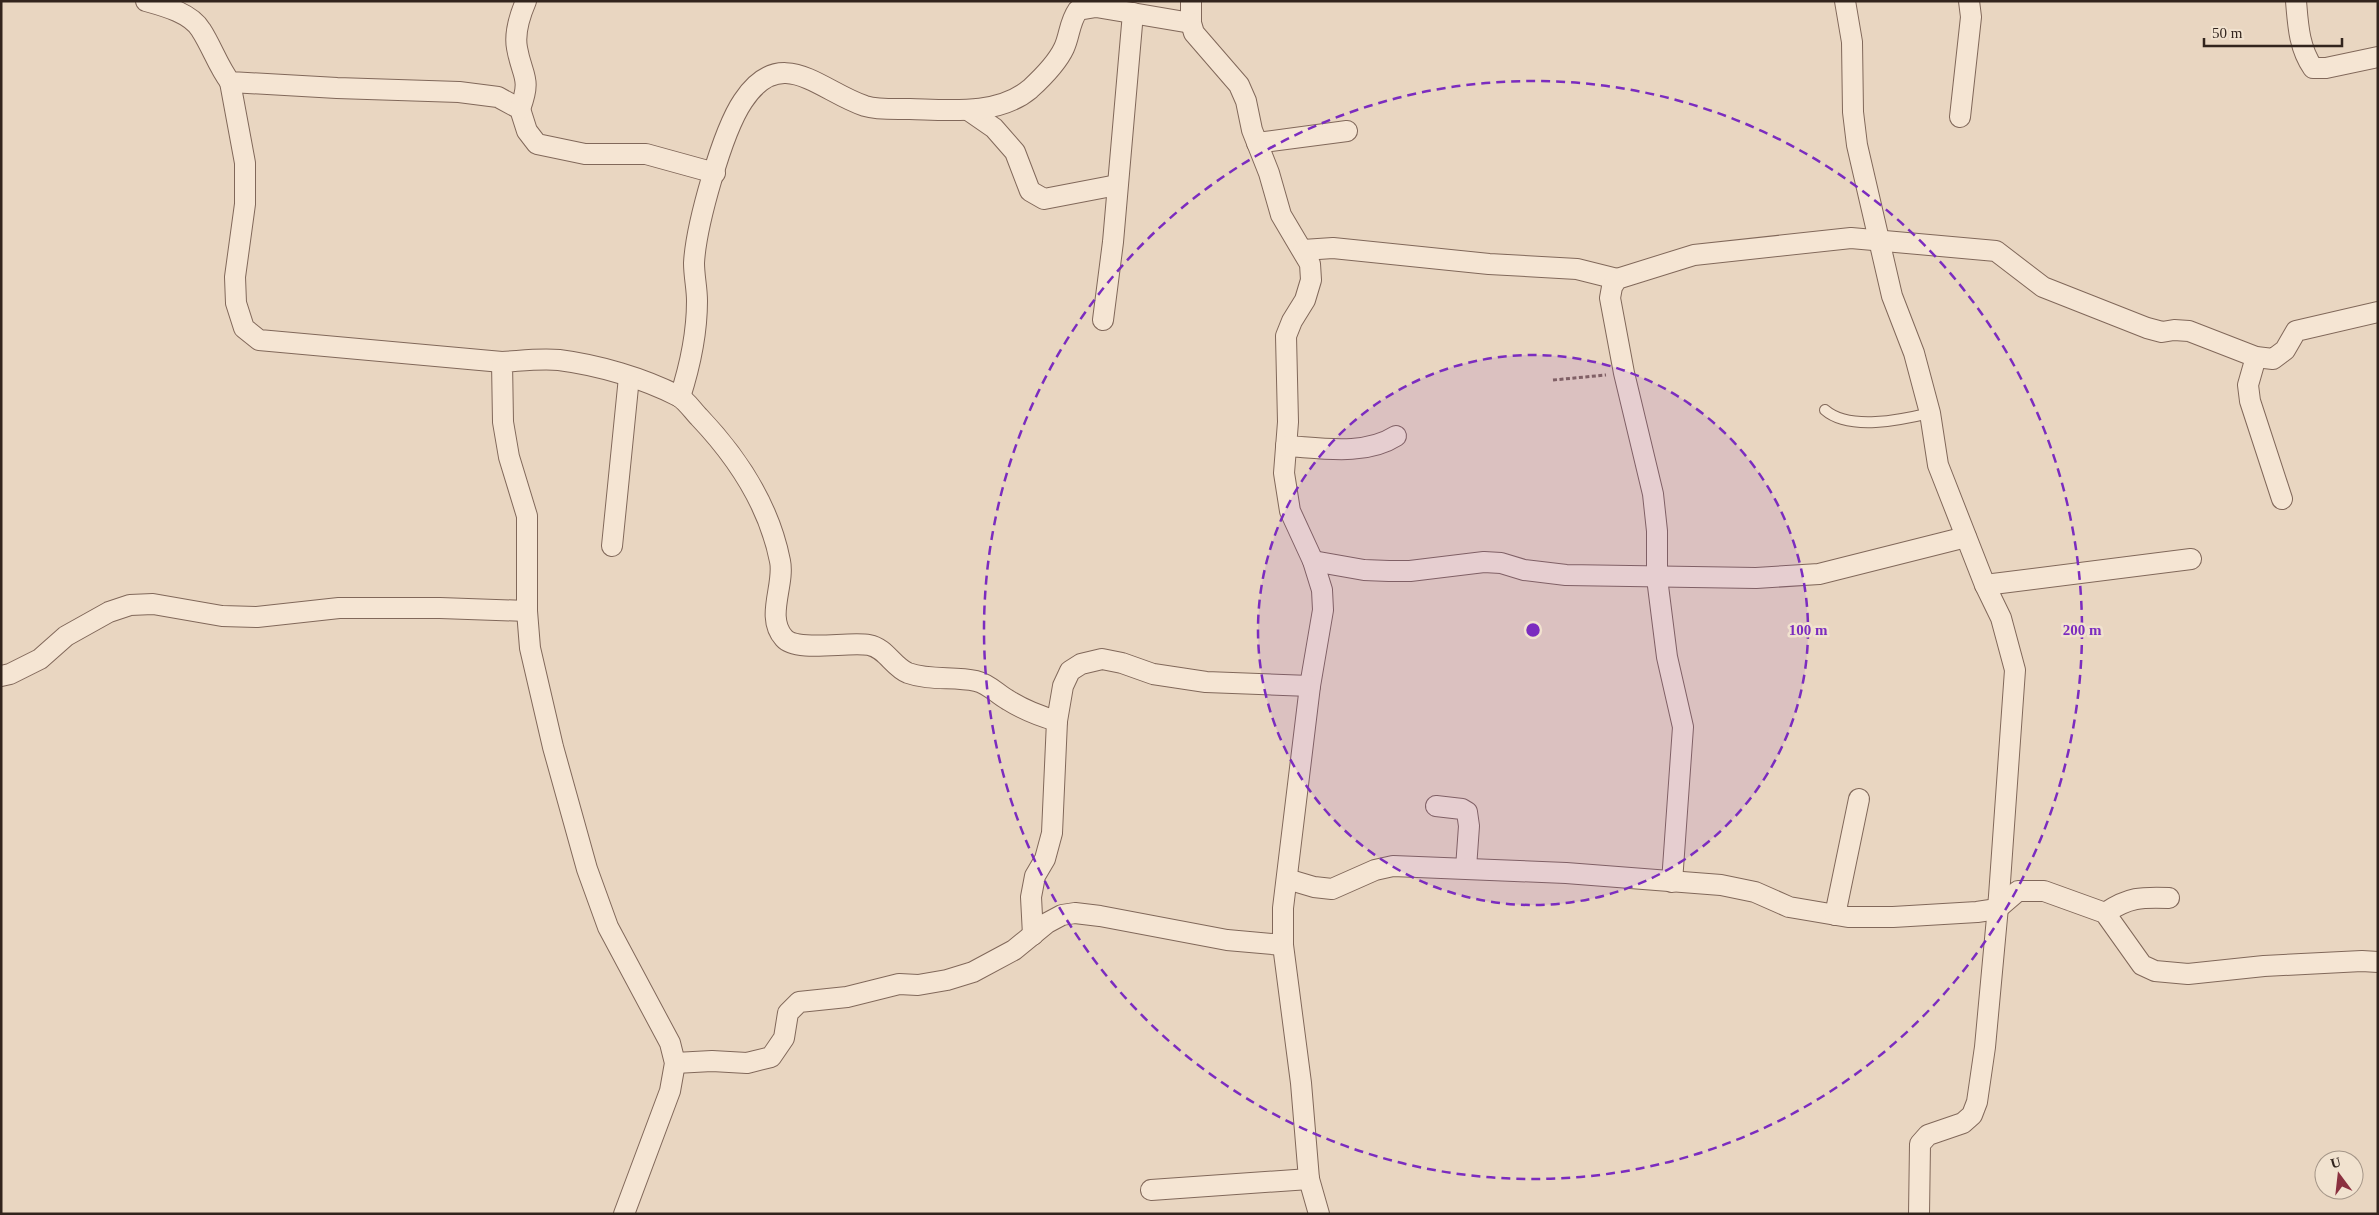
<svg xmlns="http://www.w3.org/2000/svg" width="2379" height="1215" font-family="Georgia,serif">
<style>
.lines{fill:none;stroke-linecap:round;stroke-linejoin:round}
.service-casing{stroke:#81685a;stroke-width:12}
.minor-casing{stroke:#81685a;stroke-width:22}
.path{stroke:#81685a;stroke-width:3;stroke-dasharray:4 2.5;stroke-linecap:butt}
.service{stroke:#f5e5d3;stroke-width:10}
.minor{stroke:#f5e5d3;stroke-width:20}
.ring{fill:none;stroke:#7b2cbf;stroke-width:2.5;stroke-dasharray:9 6}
.centre{fill:#7b2cbf;stroke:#f1e2cf;stroke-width:2.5}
.ring-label{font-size:15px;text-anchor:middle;font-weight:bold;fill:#7b2cbf;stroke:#f1e2cf;stroke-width:5;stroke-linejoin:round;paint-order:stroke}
</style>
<rect width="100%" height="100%" fill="#e9d6c1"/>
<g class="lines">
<!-- service casing -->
<g class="service-casing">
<path id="service" d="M1825,410C1849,431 1901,420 1930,413"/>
</g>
<!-- minor casing -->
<g class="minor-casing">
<g id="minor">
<path d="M146,1C164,6 191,13 201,30C212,47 218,66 230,82L337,88L459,92L498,97L520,109L527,131L537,144L585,154H646L715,173"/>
<polyline points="1191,1 1191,23 1194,33 1239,85 1246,101 1252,130 1269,173 1281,215 1310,264 1311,280 1305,300 1292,321 1286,336 1288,422 1284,473 1290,511 1313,561 1322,590 1323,610 1310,686 1283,908 1283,945 1301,1083 1309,1179 1319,1214"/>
<polyline points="1845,1 1852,42 1853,112 1857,145 1892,296 1914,353 1930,413 1938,465 1985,585 2001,618 2015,670 1999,896 1985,1047 1977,1102 1972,1115 1963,1123 1928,1135 1920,1144 1919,1214"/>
<path d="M2296,1C2298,25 2299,48 2313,68H2326L2378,57"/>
<polyline points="230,82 245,163 245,204 235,277 236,303 244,328 259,340 502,362"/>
<path d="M520,109C532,77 522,77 517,48C514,32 520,15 526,1"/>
<polyline points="968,110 994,128 1015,152 1030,191 1044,199 1117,185"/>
<polyline points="1960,117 1971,17 1969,1"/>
<polyline points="1257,143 1347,131"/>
<polyline points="1303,250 1333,248 1489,264 1577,269 1617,279"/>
<polyline points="1103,320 1113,242 1133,13"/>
<polyline points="2256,357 2248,385 2250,401 2282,499"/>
<path d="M680,397C690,366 697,334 697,301C697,288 694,276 694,263C696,226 722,132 743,101C781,43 820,91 865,106C878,110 896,109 910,109C948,110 998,116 1030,89C1042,78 1057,63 1064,48C1070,35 1069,23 1078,10L1096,7L1191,23"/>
<path d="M1286,446C1321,448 1365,456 1396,436"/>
<polyline points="612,546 629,377"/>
<polyline points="1313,561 1364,570 1389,571 1410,571 1484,562 1501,563 1524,570 1566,575 1756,578 1819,574 1966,537"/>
<polyline points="1985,585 2191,559"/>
<polyline points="1,676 10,674 40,659 66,636 109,612 130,605 153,604 222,616 257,617 339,608 440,608 527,611"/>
<polyline points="1436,806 1462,809 1467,812 1469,826 1466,868"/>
<polyline points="1287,879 1314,887 1332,889 1375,870 1393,866 1566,873 1721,885 1755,892 1789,907 1848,917 1893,917 1977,912 1997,909 2018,891 2044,891 2105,913 2142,965 2155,971 2188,974 2264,966 2362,961 2378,962"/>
<polyline points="1672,882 1683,727 1667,657 1657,578 1657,531 1653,494 1624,373 1610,298 1612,287 1617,279 1694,255 1851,238 1996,251 2043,287 2147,328 2162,332 2174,330 2189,331 2256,357 2273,359 2285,350 2296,331 2378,312"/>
<path d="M2105,913C2129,897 2141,897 2169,898"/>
<polyline points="1835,915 1859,799"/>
<polyline points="1033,935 1031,897 1035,876 1045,859 1052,833 1057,721 1063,686 1070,671 1081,664 1102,659 1122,663 1153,674 1206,682 1310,686"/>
<polyline points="675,1063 712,1061 747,1063 771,1057 784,1038 788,1013 799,1002 847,997 899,984 918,985 947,980 973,972 1014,950 1047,923 1062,915 1075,913 1100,916 1227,940 1283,945"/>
<polyline points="1151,1190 1309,1179"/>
<path d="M624,1214L670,1091L675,1063L670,1043L608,927L587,869L553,747L530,648L527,611V516L509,457L503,422L502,362C520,361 540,358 559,360C598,365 643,378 678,396C686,400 693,411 699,417C738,458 769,505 780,561C785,585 765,617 784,638C797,653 848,641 869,645C886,648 893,667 908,673C930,681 954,676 976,681C989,684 997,694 1008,700C1024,710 1039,716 1057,721"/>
</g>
</g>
<!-- path -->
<polyline class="path" points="1553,380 1606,375"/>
<!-- service -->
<use href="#service" class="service"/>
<!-- minor -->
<use href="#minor" class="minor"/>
</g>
<!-- distance rings -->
<circle cx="1533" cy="630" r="275" fill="#7b2cbf" fill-opacity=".12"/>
<g class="ring">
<circle cx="1533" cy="630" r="275"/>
<circle cx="1533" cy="630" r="549"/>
</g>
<circle cx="1533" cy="630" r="8" class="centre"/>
<g class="ring-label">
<text x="1808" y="635">100 m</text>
<text x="2082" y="635">200 m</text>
</g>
<!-- border -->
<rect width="2379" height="1215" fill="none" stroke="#32241d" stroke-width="5"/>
<!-- north arrow -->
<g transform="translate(2339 1175) rotate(345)"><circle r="24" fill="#f1e2cf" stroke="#a59688"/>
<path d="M0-4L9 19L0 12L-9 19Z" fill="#8a303f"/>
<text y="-8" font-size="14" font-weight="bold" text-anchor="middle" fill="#32241d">U</text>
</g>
<!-- scale -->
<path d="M2204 38v8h138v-8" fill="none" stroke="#32241d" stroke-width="2.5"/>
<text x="2212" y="38" font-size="15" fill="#32241d" stroke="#f1e2cf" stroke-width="4" paint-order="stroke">50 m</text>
</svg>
